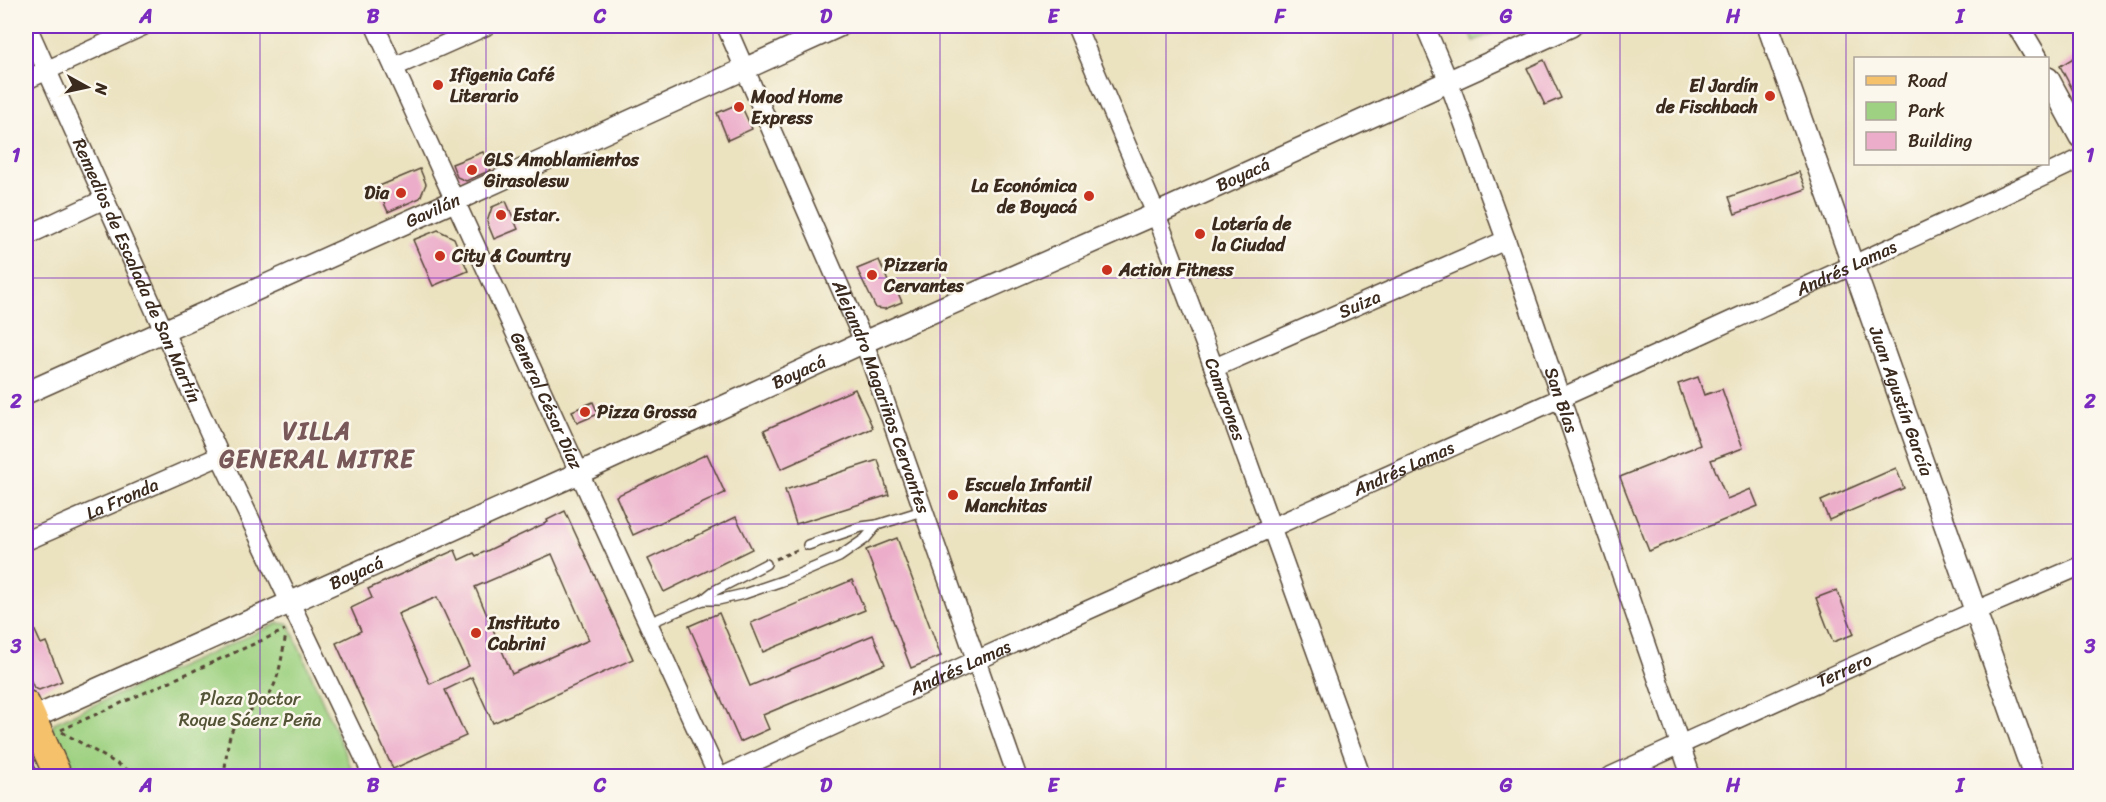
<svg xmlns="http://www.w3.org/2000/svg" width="2106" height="802" font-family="Sriracha,sans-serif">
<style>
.green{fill:#9ed181;stroke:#6c7e50;stroke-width:1.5}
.building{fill:#ecadca;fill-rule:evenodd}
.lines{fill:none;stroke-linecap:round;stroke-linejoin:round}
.service-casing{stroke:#554636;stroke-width:12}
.minor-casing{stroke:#554636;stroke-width:21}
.tertiary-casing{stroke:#554636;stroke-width:24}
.primary-casing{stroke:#554636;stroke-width:30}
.path{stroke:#554636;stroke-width:3;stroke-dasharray:4.5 4.5;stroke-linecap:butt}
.service{stroke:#fff;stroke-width:9}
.minor{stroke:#fff;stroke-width:18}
.tertiary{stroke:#fff;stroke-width:21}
.primary{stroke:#f5c16b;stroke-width:27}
.grid{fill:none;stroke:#7b2cbf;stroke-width:1.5;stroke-opacity:0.55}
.poi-dot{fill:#c8321e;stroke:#fbf7ec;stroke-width:2}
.labels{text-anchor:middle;stroke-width:5;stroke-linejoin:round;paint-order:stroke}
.poi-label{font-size:18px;font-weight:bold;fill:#3b2a1e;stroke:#fbf7ec;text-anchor:start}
.street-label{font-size:18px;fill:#3b2a1e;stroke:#fbf7ec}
.park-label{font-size:18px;fill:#545437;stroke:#fbf7ec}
.district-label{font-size:24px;font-weight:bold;letter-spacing:1.5px;fill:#79585a;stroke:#fbf7ec}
.neatline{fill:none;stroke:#7b2cbf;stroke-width:2}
.grid-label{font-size:20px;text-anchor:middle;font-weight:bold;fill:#7b2cbf}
</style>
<rect width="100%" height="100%" fill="#fbf7ec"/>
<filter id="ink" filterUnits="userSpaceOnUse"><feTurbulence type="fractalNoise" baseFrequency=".0167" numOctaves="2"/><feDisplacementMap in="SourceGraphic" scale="12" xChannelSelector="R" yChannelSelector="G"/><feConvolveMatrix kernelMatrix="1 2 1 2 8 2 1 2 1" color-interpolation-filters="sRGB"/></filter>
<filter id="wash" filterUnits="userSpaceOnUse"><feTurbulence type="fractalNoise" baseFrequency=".008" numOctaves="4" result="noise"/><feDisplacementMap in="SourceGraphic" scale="24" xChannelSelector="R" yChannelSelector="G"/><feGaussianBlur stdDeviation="1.35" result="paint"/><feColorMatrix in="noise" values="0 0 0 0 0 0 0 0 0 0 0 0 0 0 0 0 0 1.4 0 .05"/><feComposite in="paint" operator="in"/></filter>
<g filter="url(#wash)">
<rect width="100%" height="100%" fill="#ebe2c0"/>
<!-- green -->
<g class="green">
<polygon points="1452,26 1511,26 1474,41 1467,29 1457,33"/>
<polygon points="278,623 289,624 355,776 69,776 50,737 54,723"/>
</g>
<g id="blocks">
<!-- building -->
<g class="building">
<polygon points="2080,54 2080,104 2060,66"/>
<polygon points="1544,60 1561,98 1545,105 1527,68"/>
<polygon points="740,103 752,129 728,140 717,113"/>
<polygon points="483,152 491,170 466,181 457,177 452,164"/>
<polygon points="420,169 426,184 420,198 388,212 377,187"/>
<polygon points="1799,172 1806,189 1735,214 1729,197"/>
<polygon points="506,201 518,229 494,239 487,222 492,207"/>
<polygon points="438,230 454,238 468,271 433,286 413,240"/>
<polygon points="879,260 890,286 894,284 902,302 885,309 876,308 857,269"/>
<polygon points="1698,377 1704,395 1722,389 1743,448 1711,460 1727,499 1751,489 1758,506 1649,551 1620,477 1700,445 1678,384"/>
<polygon points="855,389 873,428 781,469 764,430"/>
<polygon points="593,402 598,414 577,423 572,411"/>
<polygon points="707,454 725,493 633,535 616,496"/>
<polygon points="878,460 889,495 796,524 785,490"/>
<polygon points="1896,468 1904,488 1829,520 1821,501"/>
<path d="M565,511L633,659L493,723L472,677L445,690L466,736L393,769L336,643L361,631L351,608L372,598L368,589L455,550L459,560L474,553L476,556L548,522L547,520ZM552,554L589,640L512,674L475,587ZM437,597L469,666L430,684L398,614Z"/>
<polygon points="736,517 752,549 664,592 648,559"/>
<polygon points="897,538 941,656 911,668 866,550"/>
<polygon points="852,580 865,610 763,652 751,623"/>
<polygon points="1837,590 1854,634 1833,642 1816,598"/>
<polygon points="26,611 41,644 46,642 62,681 39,690 34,688 26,669"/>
<polygon points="719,613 750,686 873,635 885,664 763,715 769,729 740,742 689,626"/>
</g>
</g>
</g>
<g filter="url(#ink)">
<use href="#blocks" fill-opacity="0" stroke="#554636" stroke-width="1.5"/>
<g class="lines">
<!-- service casing -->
<g class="service-casing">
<g id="service">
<polyline points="808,545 861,527 877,525"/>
<polyline points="703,600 714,591 766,564"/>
<polyline points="649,623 703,600 718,600 744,594 785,580 839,557 865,539 877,525 922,511"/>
<polyline points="26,759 33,776"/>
</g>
</g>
<!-- minor casing -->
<g class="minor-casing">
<g id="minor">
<path id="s1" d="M27,26L220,456L373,776"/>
<path id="s2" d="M375,26L718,776"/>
<path id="s3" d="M726,26L864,342L1017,776"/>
<path id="s4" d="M1076,26L1156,214L1214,368L1361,776"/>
<path id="s5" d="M1425,26L1448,80L1506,240L1691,776"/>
<polyline points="394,67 486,26"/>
<polyline points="26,80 143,26"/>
<polyline points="26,236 105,199"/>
<path id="s6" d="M1214,368L1506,240"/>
<path id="s7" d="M26,541L220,456"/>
<path id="s8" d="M724,776C1174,567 1631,372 2080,159"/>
<path id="s9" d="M1611,776L1975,611L2080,566"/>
</g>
</g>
<!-- tertiary casing -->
<g class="tertiary-casing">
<g id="tertiary">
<path id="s10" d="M1768,26L2034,776"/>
<polyline points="2018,26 2037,58"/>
<polyline points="2048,78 2080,137"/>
<path id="s11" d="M26,393L454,201L839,26"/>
<path id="s12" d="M26,721L579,473L864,342L1156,214L1571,26"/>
</g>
</g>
<!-- primary casing -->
<g class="primary-casing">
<polyline id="primary" points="26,704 58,776"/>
</g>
<!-- path -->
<g class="path">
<polyline points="776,559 797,550"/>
<polyline points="61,730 285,630"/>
<polyline points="62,732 138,776"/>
<polyline points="148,776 149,775"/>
<path d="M224,776C227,756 226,730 242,716C252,708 263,705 270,693C280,677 282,653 286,635"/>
</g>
<!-- service -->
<use href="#service" class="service"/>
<!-- minor -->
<use href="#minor" class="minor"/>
<!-- tertiary -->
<use href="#tertiary" class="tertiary"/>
<!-- primary -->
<use href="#primary" class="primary"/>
</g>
</g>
<!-- grid -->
<path class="grid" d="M260,26V776M486,26V776M713,26V776M940,26V776M1166,26V776M1393,26V776M1620,26V776M1846,26V776M26,278H2080M26,524H2080"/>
<!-- markers -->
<g class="poi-dot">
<circle cx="438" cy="85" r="6"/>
<circle cx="1770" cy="96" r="6"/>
<circle cx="739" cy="107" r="6"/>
<circle cx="472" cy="170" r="6"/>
<circle cx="401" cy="193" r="6"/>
<circle cx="1089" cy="196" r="6"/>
<circle cx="501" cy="215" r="6"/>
<circle cx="1200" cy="234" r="6"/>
<circle cx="440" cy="256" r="6"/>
<circle cx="1107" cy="270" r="6"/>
<circle cx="872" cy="275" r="6"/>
<circle cx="585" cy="412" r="6"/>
<circle cx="953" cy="495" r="6"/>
<circle cx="476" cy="633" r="6"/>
</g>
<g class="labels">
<!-- poi labels -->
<g class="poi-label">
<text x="450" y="81">Ifigenia Café<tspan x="450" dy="21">Literario</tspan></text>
<text x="1758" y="92" text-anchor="end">El Jardín<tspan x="1758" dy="21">de Fischbach</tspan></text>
<text x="751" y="103">Mood Home<tspan x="751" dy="21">Express</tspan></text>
<text x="484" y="166">GLS Amoblamientos<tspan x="484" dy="21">Girasolesw</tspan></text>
<text x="1077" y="192" text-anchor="end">La Económica<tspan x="1077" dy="21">de Boyacá</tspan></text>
<text x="389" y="199" text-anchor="end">Dia</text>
<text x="513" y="221">Estar.</text>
<text x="1212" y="230">Lotería de<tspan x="1212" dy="21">la Ciudad</tspan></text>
<text x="452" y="262">City &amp; Country</text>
<text x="884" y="271">Pizzeria<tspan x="884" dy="21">Cervantes</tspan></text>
<text x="1119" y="276">Action Fitness</text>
<text x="597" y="418">Pizza Grossa</text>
<text x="965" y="491">Escuela Infantil<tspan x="965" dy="21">Manchitas</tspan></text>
<text x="488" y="629">Instituto<tspan x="488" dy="21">Cabrini</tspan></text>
</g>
<!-- street labels -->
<g class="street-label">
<text dy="6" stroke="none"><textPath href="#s12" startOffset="1334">Boyacá</textPath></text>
<text dy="6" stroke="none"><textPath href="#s11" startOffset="446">Gavilán</textPath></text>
<text dy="6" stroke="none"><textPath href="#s8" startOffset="1232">Andrés Lamas</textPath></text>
<text dy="6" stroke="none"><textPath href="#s1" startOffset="268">Remedios de Escalada de San Martín</textPath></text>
<text dy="6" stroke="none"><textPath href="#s6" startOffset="159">Suiza</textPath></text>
<text dy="6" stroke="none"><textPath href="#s12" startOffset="848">Boyacá</textPath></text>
<text dy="6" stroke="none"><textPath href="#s3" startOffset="402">Alejandro Magariños Cervantes</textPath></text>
<text dy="6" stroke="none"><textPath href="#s4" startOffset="402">Camarones</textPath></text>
<text dy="6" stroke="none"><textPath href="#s5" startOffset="398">San Blas</textPath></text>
<text dy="6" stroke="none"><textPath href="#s2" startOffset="412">General César Díaz</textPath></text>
<text dy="6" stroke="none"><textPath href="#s10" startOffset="398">Juan Agustín García</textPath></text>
<text dy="6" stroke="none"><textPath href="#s8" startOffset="746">Andrés Lamas</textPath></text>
<text dy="6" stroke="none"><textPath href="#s7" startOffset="105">La Fronda</textPath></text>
<text dy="6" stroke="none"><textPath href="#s12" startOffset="362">Boyacá</textPath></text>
<text dy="6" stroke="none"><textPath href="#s8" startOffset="260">Andrés Lamas</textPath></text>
<text dy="6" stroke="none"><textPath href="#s9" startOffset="256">Terrero</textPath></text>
</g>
<!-- park labels -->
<g class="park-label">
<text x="250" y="705">Plaza Doctor<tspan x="250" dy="21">Roque Sáenz Peña</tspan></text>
</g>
<!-- district labels -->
<g class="district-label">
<text x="317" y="439">VILLA<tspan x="317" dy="28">GENERAL MITRE</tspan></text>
</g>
</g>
<!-- margin -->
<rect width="2106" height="802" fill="none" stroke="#fbf7ec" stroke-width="66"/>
<!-- legend -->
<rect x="1854" y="57" width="195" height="108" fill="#fbf7ec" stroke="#aea59a" stroke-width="1.5"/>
<rect x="1866" y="76" width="30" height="9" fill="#f5c16b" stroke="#aea59a" stroke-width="1.5"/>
<text x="1908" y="87" font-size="18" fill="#3b2a1e">Road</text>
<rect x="1866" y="102" width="30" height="18" fill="#9ed181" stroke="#aea59a" stroke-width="1.5"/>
<text x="1908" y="117" font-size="18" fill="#3b2a1e">Park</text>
<rect x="1866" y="132" width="30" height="18" fill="#ecadca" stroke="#aea59a" stroke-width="1.5"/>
<text x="1908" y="147" font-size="18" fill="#3b2a1e">Building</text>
<!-- north arrow -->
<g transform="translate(87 87) rotate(98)" stroke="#fbf7ec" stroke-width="4.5" paint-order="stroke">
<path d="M0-4.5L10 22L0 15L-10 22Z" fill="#3b2a1e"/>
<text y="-9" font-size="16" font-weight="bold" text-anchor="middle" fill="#3b2a1e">N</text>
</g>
<rect x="33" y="33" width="2040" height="736" class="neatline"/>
<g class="grid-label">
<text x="146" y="23">A</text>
<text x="373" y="23">B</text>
<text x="600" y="23">C</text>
<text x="826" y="23">D</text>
<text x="1053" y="23">E</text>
<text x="1280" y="23">F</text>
<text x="1506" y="23">G</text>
<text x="1733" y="23">H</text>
<text x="1960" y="23">I</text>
<text x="16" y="162">1</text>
<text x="2090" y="162">1</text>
<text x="16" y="408">2</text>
<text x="2090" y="408">2</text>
<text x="16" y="653">3</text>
<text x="2090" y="653">3</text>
<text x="146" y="792">A</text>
<text x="373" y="792">B</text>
<text x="600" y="792">C</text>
<text x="826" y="792">D</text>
<text x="1053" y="792">E</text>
<text x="1280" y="792">F</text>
<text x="1506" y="792">G</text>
<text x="1733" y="792">H</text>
<text x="1960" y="792">I</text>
</g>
</svg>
